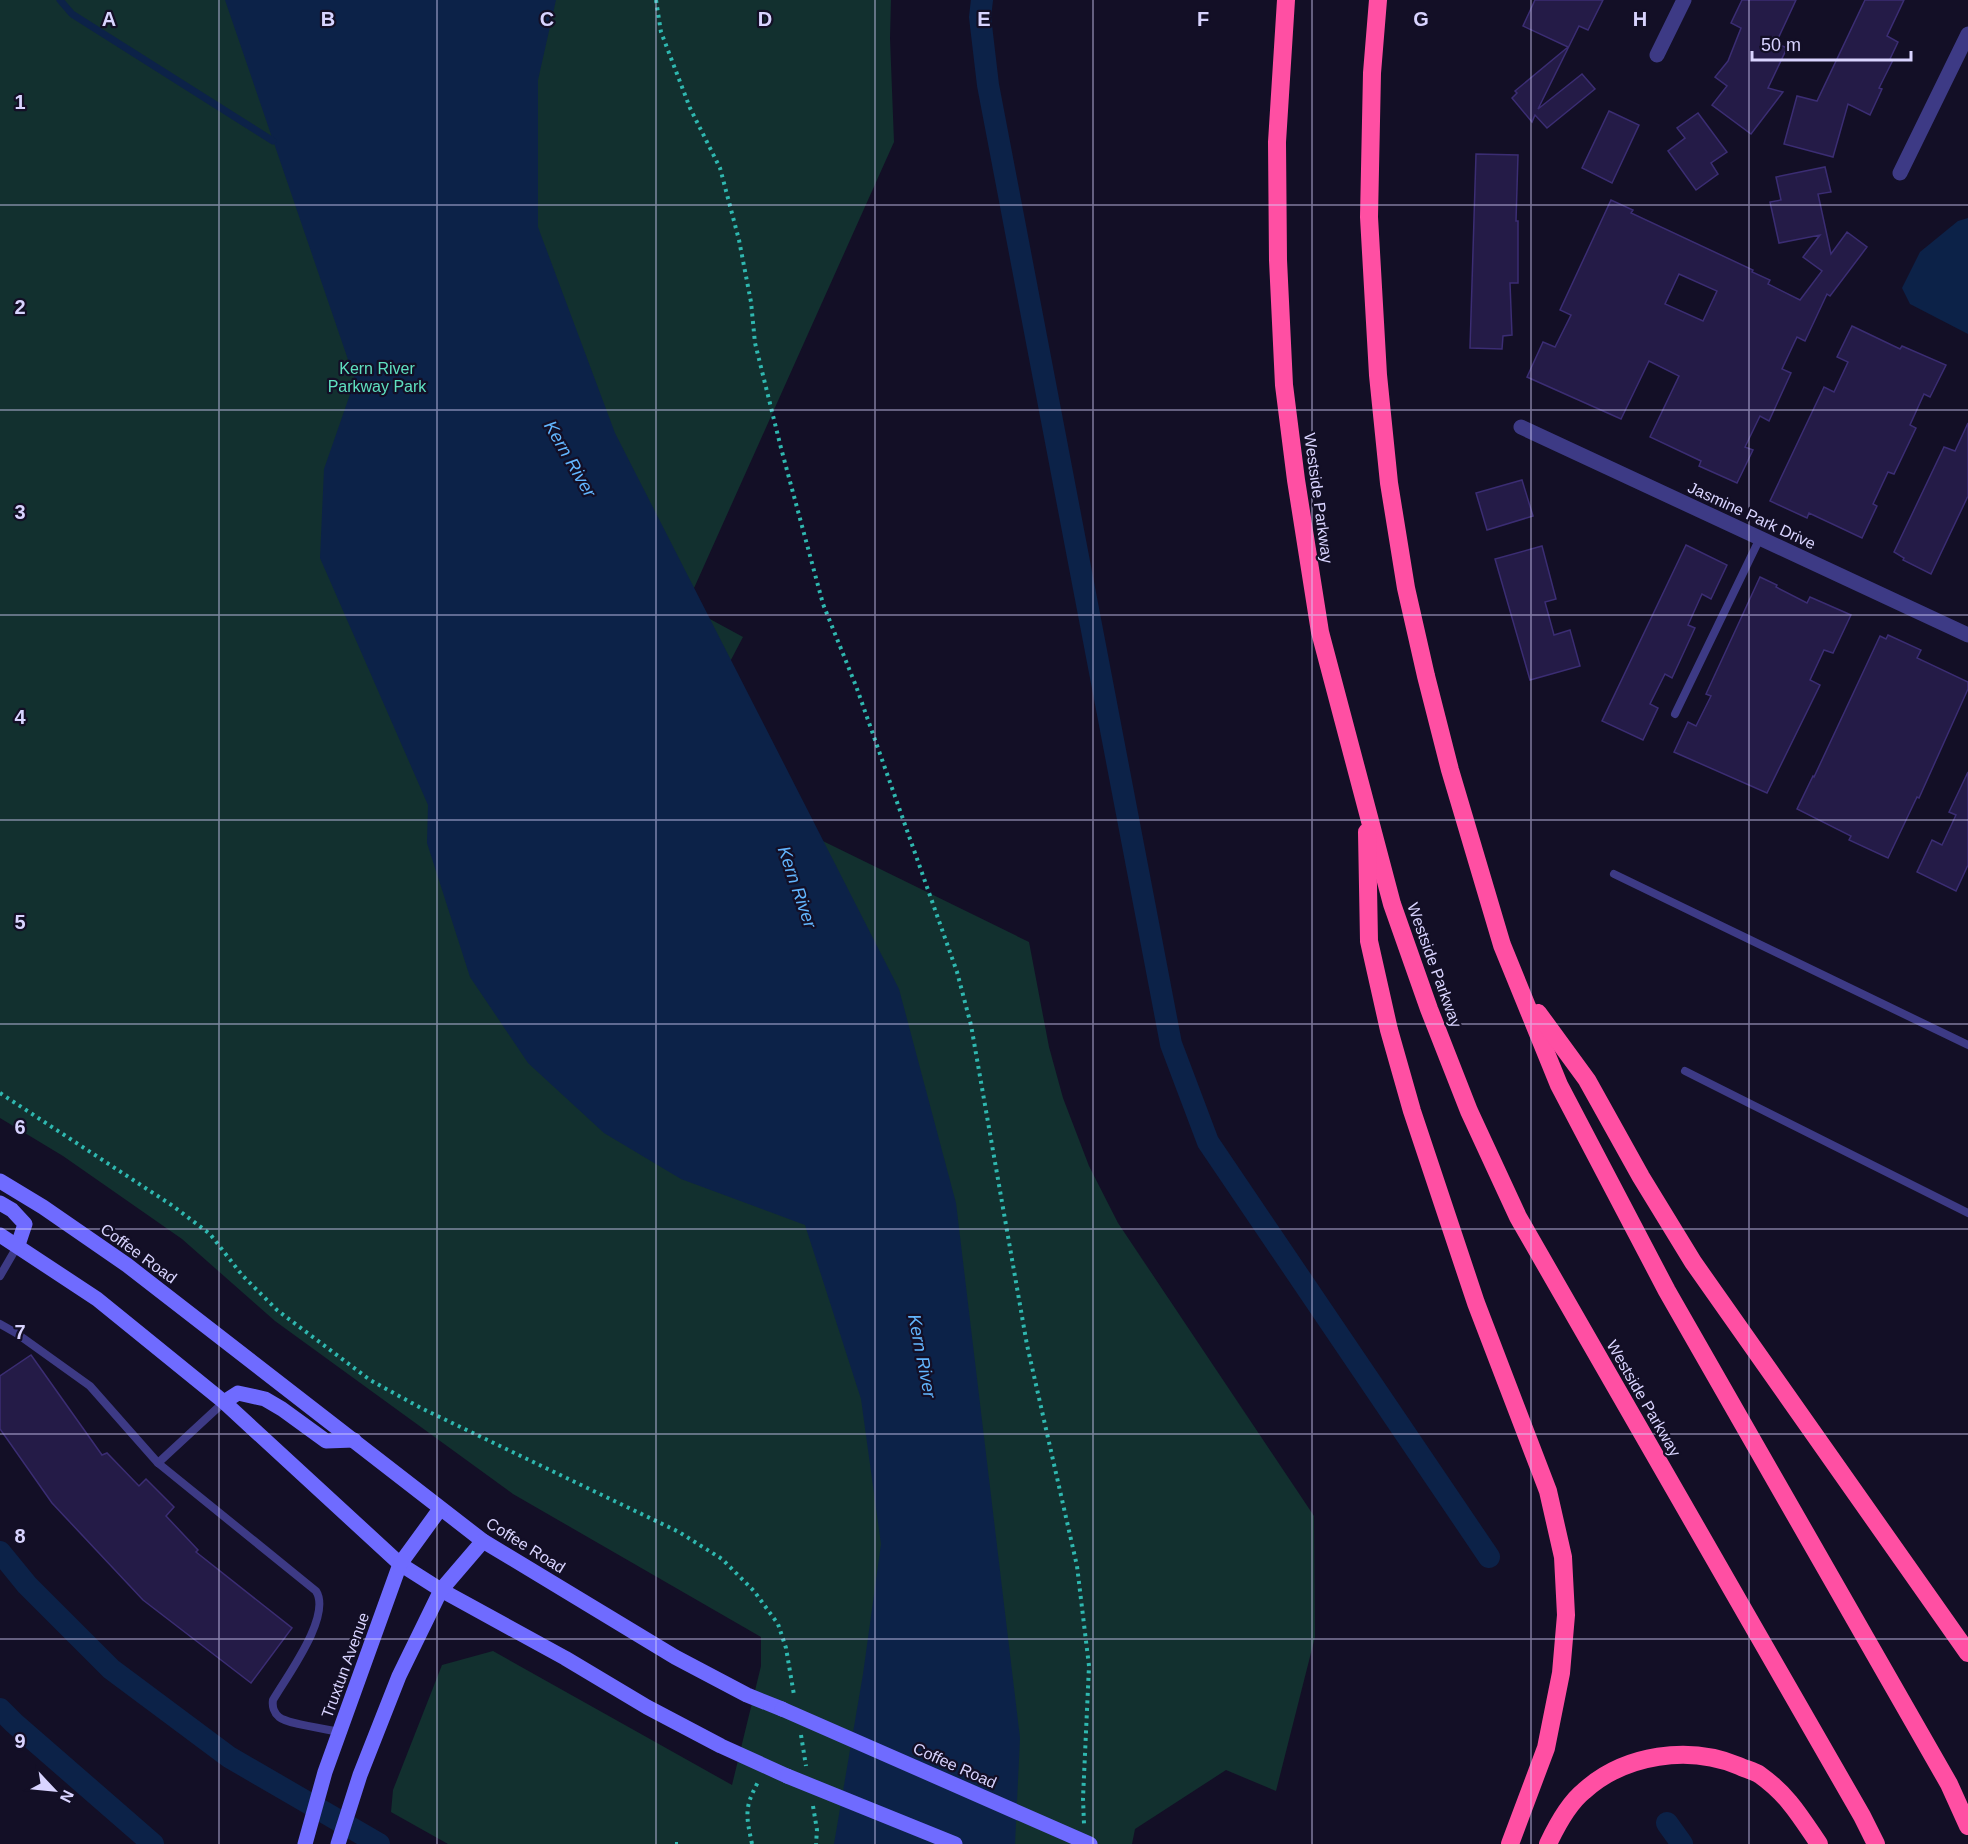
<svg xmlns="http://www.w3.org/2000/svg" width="1968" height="1844" font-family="Arial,sans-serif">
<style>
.green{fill:#12302f}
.water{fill:#0c2248}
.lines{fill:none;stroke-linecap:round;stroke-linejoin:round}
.stream{stroke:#0c2248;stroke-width:7}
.canal{stroke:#0c2248;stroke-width:22}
.building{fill:#241b47;stroke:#3b2d73;stroke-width:1.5;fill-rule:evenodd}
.path{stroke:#2fb8b0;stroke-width:4;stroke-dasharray:3 4.5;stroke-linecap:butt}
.lane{stroke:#3d3a85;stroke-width:8}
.street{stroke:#3d3a85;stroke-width:15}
.secondary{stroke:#6f6bff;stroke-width:15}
.highway{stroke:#ff4fa3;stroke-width:18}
.secondary-bridge{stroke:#6f6bff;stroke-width:15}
.grid{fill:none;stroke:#d9d4ff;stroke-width:1.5;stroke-opacity:0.55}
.labels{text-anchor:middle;stroke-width:4.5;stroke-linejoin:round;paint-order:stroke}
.park-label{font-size:16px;fill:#5fe0c0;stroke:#130f26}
.street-label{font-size:16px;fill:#d9d4ff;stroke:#130f26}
.water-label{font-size:18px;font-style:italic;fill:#62b6ff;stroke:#130f26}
.grid-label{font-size:20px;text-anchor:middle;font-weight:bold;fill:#d9d4ff;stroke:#130f26;stroke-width:4.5;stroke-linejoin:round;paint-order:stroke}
</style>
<rect width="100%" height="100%" fill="#130f26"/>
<!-- green -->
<polygon class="green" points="0,0 891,0 890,38 894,142 686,606 743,637 674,768 1029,942 1049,1047 1063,1098 1089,1166 1118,1223 1314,1516 1315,1637 1276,1791 1226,1770 1135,1829 1132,1844 448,1844 391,1812 393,1790 442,1665 493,1651 732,1785 761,1666 761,1637 513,1494 275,1321 182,1239 63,1156 0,1118"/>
<!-- water -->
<g class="water">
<polygon points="225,0 556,0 538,80 538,227 615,433 899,989 956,1203 1020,1738 1015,1844 834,1844 863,1674 881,1544 861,1399 805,1225 681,1179 604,1133 528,1063 470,977 427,843 428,805 320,558 324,469 355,380"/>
<polygon points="1968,218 1968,334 1910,304 1902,288 1920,252 1958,221"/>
</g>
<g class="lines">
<!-- stream -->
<polyline class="stream" points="60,0 72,14 273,141"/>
<!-- canal -->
<g class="canal">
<polyline points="982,0 980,17 988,85 1171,1044 1208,1142 1489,1557"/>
<polyline points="0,1552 27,1585 111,1669 229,1757 379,1844"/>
<polyline points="0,1709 14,1723 153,1844"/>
<polyline points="1667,1823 1682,1844"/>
</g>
</g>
<!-- building -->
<g class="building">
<polygon points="1535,0 1603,0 1588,30 1579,26 1538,109 1582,74 1595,89 1547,128 1535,115 1532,122 1512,98 1517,93 1515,91 1568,47 1523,26"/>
<polygon points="1742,0 1796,0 1776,43 1787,48 1768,88 1783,92 1751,134 1712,105 1727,86 1715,77 1728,61 1741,28 1731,23"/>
<polygon points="1865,0 1904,0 1887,36 1898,42 1890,59 1893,60 1879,88 1882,89 1870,115 1848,104 1833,157 1784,144 1797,96 1817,101"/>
<polygon points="1609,111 1639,125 1612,183 1582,168"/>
<polygon points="1698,113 1727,152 1711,163 1718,174 1696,190 1668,151 1685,138 1677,128"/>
<polygon points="1476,154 1518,155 1516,221 1518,221 1518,283 1510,283 1512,335 1503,336 1502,349 1470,348"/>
<path d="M1825,167L1831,192L1818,194L1831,254L1847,232L1867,247L1830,296L1827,294L1805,341L1797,337L1782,369L1791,373L1769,421L1760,416L1745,447L1753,450L1737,483L1699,466L1701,461L1650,437L1679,376L1649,361L1621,419L1527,377L1543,342L1555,347L1571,315L1560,310L1611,200L1633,210L1631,213L1753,270L1752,272L1770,280L1768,284L1800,300L1822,271L1803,257L1820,235L1779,243L1770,202L1781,200L1776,177ZM1679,274L1717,291L1703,321L1665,304Z"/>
<polygon points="1852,326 1900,349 1902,346 1946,365 1930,397 1924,394 1910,425 1916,428 1894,474 1888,472 1873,504 1877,506 1862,538 1809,513 1807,518 1770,501 1824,387 1834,392 1848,362 1837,357"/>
<polygon points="1968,423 1968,496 1931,574 1903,560 1904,558 1894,552 1944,447 1955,451"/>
<polygon points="1522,480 1533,516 1487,530 1476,493"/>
<polygon points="1686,545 1727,565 1711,599 1702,594 1688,625 1695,628 1672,678 1665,674 1650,704 1658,708 1643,740 1602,721"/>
<polygon points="1542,546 1556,599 1545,602 1554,635 1570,630 1580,666 1530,680 1495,559"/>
<polygon points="1760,577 1777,585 1776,587 1807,603 1810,597 1851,615 1833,653 1824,650 1810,680 1820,685 1767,793 1674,752 1688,722 1696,726 1711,696 1706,694"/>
<polygon points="1888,635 1921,650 1917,658 1968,682 1968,689 1919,798 1917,797 1888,858 1849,840 1851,836 1797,809 1813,776 1814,777 1880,636 1886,639"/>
<polygon points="1968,772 1968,865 1956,891 1917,872 1932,840 1942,845 1956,815 1949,812"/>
<polygon points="31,1355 102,1455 107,1453 139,1486 146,1479 174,1507 166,1516 198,1550 196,1552 292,1628 251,1683 143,1600 52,1503 0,1429 0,1376"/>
</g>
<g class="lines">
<!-- path -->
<g class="path">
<polyline points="656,0 661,32 690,108 720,168 739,240 751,302 755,343 781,448 823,604 856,686 957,972 971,1025 1027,1345 1077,1566 1089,1666 1083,1798 1084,1824"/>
<polyline points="0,1093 173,1206 210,1234 242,1275 277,1310 370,1380 421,1408 679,1532 722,1559 754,1591 778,1624 786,1648 794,1695"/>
<polyline points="801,1735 806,1766"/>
<polyline points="813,1806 817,1830 816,1844"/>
<polyline points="675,1844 679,1844"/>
<path d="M752,1844C746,1815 744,1808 758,1782"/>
</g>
<!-- lane -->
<g class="lane">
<polyline points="1675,714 1760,538"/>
<polyline points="1614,874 1968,1045"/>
<polyline points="1685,1071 1968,1213"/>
<polyline points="0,1276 18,1245"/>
<path d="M0,1324L16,1333L90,1386L158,1463L316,1591C332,1616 287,1676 273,1700C272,1706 274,1713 279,1717C287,1724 327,1729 340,1732"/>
<polyline points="158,1463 224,1402"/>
</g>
<!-- street -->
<g class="street">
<polyline points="1657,55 1684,0"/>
<polyline points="1900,173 1968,34"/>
<polyline points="1521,427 1968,635"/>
</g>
<!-- secondary -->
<g class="secondary">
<polyline points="0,1181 43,1207 127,1265 483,1541 675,1657 747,1695 782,1709"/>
<polyline points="0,1203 12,1210 25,1224 18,1245"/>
<polyline points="0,1235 97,1299 224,1402 400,1564 441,1590 565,1658 647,1707 721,1746 787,1776"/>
<polyline points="224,1402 238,1393 265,1399 282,1409 326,1441 354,1440"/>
<polyline points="305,1844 325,1772 400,1564 440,1509"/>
<polyline points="338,1844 360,1775 399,1676 441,1590 483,1541"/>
</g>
<!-- highway -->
<g class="highway">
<polyline points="1286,0 1277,142 1278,260 1284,385 1296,480 1320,632 1392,904 1429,1009 1469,1111 1518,1217 1862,1816 1876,1844"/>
<polyline points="1378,0 1372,73 1369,217 1378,375 1389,483 1406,588 1426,676 1450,770 1502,945 1559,1085 1667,1291 1949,1784 1968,1826"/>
<polyline points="1367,832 1369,941 1389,1030 1412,1111 1476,1303 1548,1491 1563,1557 1566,1615 1561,1673 1546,1748 1510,1844"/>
<polyline points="1538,1013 1587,1080 1641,1177 1693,1262 1968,1653"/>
<path d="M1548,1844C1556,1827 1569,1803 1584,1791C1625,1754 1689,1745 1739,1766C1745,1769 1754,1771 1760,1775C1788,1795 1800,1816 1819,1844"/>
</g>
<!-- secondary-bridge -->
<g class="secondary-bridge">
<polyline points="782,1709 1090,1844"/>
<polyline points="787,1776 955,1844"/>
</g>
</g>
<!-- grid -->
<path class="grid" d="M219,0V1844M437,0V1844M656,0V1844M875,0V1844M1093,0V1844M1312,0V1844M1531,0V1844M1749,0V1844M0,205H1968M0,410H1968M0,615H1968M0,820H1968M0,1024H1968M0,1229H1968M0,1434H1968M0,1639H1968"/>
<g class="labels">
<!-- park labels -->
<g class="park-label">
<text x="377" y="374">Kern River<tspan x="377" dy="18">Parkway Park</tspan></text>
</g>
<!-- street labels -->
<g class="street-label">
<text transform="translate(1319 498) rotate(82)" y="6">Westside Parkway</text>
<text transform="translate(1752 515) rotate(25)" y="6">Jasmine Park Drive</text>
<text transform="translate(1435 965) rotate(70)" y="6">Westside Parkway</text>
<text transform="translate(139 1253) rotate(36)" y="6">Coffee Road</text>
<text transform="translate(1644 1398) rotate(60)" y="6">Westside Parkway</text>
<text transform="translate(526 1545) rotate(32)" y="6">Coffee Road</text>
<text transform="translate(345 1665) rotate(-70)" y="6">Truxtun Avenue</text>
<text transform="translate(955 1765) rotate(24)" y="6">Coffee Road</text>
</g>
<!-- water labels -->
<g class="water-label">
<text transform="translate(570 459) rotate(60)" y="6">Kern River</text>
<text transform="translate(797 887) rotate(71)" y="6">Kern River</text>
<text transform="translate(922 1356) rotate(79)" y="6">Kern River</text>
</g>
</g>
<g class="grid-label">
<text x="109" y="26">A</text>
<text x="328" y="26">B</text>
<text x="547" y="26">C</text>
<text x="765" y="26">D</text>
<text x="984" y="26">E</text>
<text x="1203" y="26">F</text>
<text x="1421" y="26">G</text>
<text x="1640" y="26">H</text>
<text x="20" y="109">1</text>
<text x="20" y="314">2</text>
<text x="20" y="519">3</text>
<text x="20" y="724">4</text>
<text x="20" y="929">5</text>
<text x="20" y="1134">6</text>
<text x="20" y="1339">7</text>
<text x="20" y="1543">8</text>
<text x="20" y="1748">9</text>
</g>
<!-- north arrow -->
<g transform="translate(54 1790) rotate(116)" stroke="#130f26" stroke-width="4.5" paint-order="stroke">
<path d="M0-4.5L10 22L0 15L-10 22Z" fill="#d9d4ff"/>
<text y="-9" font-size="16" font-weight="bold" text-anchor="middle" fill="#d9d4ff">N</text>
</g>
<!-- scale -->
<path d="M1752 51v9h159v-9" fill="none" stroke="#d9d4ff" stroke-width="3"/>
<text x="1761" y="51" font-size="18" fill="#d9d4ff" stroke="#130f26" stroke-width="4.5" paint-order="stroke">50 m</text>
</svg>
